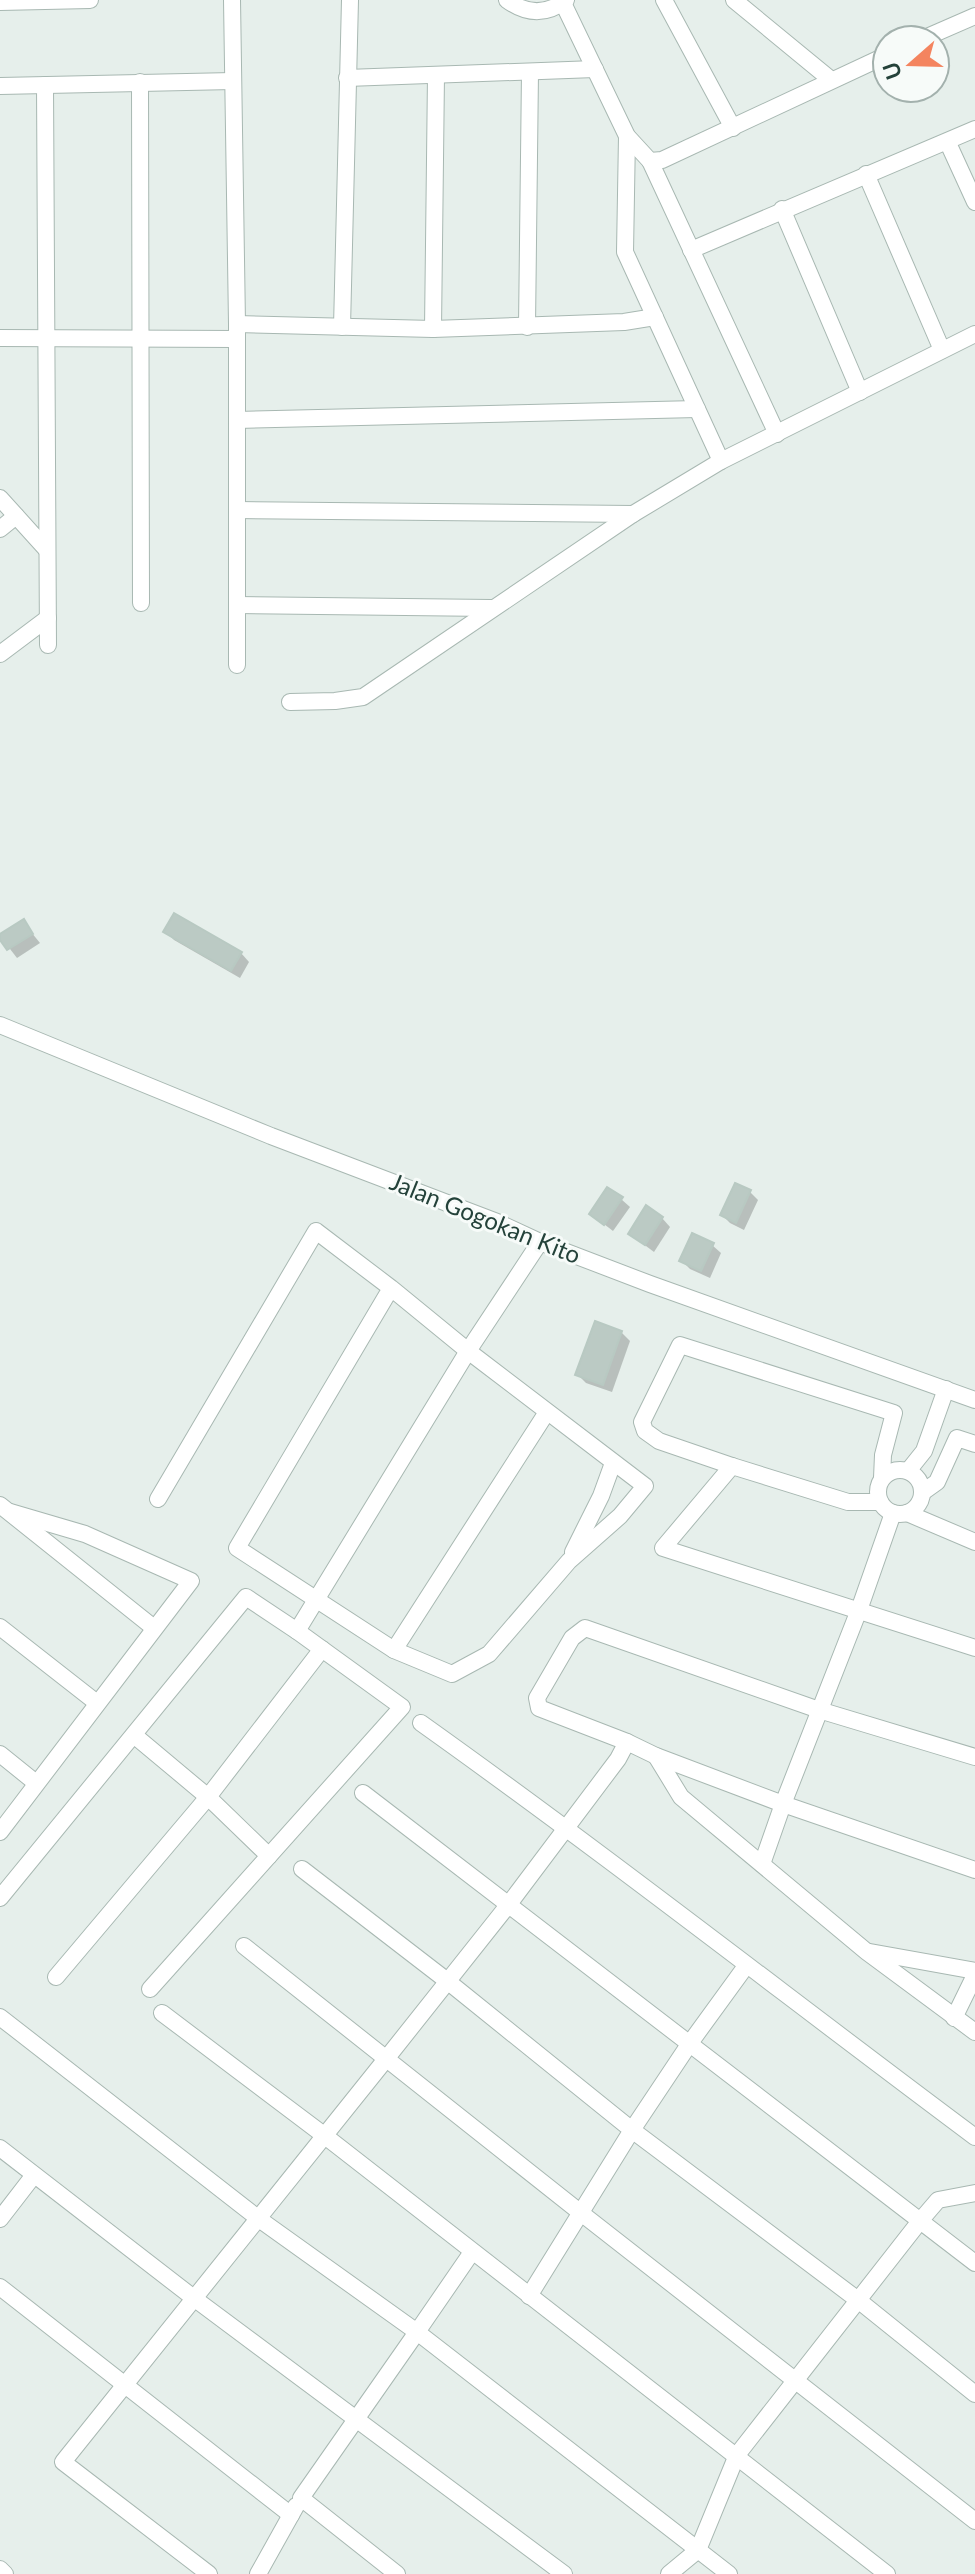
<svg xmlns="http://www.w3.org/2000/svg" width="975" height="2574" font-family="Lato,sans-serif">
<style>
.shadow{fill:#0003}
.building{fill:#bbcac4;stroke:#b8c9c2;stroke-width:2}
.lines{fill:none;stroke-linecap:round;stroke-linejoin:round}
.minor-casing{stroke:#a8b8b2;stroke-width:18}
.minor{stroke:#fff;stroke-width:16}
.labels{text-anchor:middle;stroke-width:6;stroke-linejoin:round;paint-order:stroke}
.street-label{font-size:24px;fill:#24423a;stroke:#f7fbf9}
</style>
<rect width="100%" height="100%" fill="#e6efeb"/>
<!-- shadow -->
<g class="shadow">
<polygon points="23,922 40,943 17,958 0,936"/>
<polygon points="165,931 241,953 249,962 240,978 174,940"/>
<polygon points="750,1192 758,1200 744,1230 730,1223 722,1215"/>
<polygon points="621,1199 630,1207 613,1231 591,1214"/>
<polygon points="662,1218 670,1227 654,1252 630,1234"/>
<polygon points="712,1245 721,1253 710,1278 690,1269 682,1261"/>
<polygon points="621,1332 630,1341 612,1392 586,1383 578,1375"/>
</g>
<!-- building -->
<g class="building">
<polygon points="174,913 242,952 231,971 163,932"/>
<polygon points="24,919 33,934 7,950 0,940 0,934"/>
<polygon points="735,1183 751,1190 736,1223 720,1215"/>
<polygon points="607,1187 623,1197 604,1225 589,1214"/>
<polygon points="646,1205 663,1217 645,1245 628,1234"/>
<polygon points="692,1233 714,1243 701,1271 679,1261"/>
<polygon points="595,1321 622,1331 603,1385 575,1375"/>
</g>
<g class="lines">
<!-- minor casing -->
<g class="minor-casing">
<g id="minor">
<polyline points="232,0 237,324 237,665"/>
<path d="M507,0C527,15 547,15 566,0"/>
<polyline points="664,0 733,128"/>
<polyline points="734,0 830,79"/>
<polyline points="0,2 90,0"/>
<polyline points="563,3 627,136 650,161 662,160 887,55"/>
<polyline points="920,40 975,16"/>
<polyline points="347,78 595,69"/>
<polyline points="140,82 141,603"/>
<polyline points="45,85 48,645"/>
<polyline points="0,86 233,81"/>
<polyline points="627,136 625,252 721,461"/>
<polyline points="948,143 975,202"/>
<polyline points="650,161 777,434"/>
<polyline points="866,174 942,350"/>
<polyline points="782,209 860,392"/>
<polyline points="691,250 975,129"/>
<polyline points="237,324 433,329 624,322 655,317"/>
<polyline points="342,327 350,0"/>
<polyline points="527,327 530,72"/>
<polyline points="433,329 436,75"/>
<polyline points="0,338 236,339"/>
<polyline points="237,420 697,409"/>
<polyline points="0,498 46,549"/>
<polyline points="237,510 633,514"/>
<polyline points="0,529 16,516"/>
<polyline points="237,605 491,608"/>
<polyline points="0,654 48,618"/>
<polyline points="290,702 335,701 363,697 633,514 721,461 975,334"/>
<polyline points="0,1025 271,1136 497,1222 540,1242 650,1284 975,1400"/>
<polyline points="732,1466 663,1548 975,1648"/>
<circle cx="900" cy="1492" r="22"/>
<polyline points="908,1471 924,1451 946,1389"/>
<polyline points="923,1492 937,1482 957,1438 975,1444"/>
<polyline points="158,1499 316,1231 391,1288 237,1548 394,1650 452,1674 489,1654 569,1561 620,1516 645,1486 468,1351 391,1288"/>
<polyline points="880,1502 848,1502 732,1466 659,1441 645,1431 642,1422 680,1345 894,1413 883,1455 882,1478"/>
<polyline points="0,1505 154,1628"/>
<polyline points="907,1513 975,1542"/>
<polyline points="573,1552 601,1496 613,1463"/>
<polyline points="0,1627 97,1703"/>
<polyline points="394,1650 547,1412"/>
<path d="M421,1723C609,1857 790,1999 975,2137"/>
<polyline points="135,1736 208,1797 269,1856"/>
<polyline points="627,1742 539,1708 537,1698 572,1638 585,1628 819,1710 975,1757"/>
<polyline points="0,1754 36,1783"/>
<polyline points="656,1756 681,1797 867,1952 975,2032"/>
<polyline points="363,1793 975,2263"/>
<polyline points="0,1832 191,1581 85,1534 10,1512"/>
<polyline points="762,1864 783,1804 975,1870"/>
<polyline points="302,1869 446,1980 632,2130 529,2296"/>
<polyline points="0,1898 246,1597 297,1631 468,1351 540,1242"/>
<polyline points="244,1946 581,2213 975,2521"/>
<polyline points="870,1952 975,1971"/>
<polyline points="746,1966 690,2043 632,2130 858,2300 975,2394"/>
<polyline points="56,1977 208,1797 322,1649"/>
<polyline points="150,1989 402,1707 297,1631"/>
<polyline points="162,2013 325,2136 887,2574"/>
<polyline points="0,2017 259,2219 417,2332 472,2252"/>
<polyline points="954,2018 975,1975"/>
<polyline points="0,2148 195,2299 564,2574"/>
<polyline points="0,2219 34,2175"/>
<polyline points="0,2287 291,2515"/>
<polyline points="0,2569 5,2574"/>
<polyline points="209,2574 63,2462 386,2059 509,1904 618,1759 627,1742 656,1756 783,1804 859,1610 893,1513"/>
<polyline points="258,2574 296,2506"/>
<polyline points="397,2574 301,2498 417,2332 729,2574"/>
<polyline points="669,2574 698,2550 737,2455 920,2221 938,2200 975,2193"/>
</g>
</g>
<!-- minor -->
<use href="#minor" class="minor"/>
</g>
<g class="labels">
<!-- street labels -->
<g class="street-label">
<text transform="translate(485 1219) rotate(22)" y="8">Jalan Gogokan Kito</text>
</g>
</g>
<!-- north arrow -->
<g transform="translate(911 64) rotate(250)"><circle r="38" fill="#f7fbf9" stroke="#a3b1ad" stroke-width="2"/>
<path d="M0-6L14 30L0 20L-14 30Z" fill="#f4845f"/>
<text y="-12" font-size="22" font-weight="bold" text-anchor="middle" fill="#24423a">U</text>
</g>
</svg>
